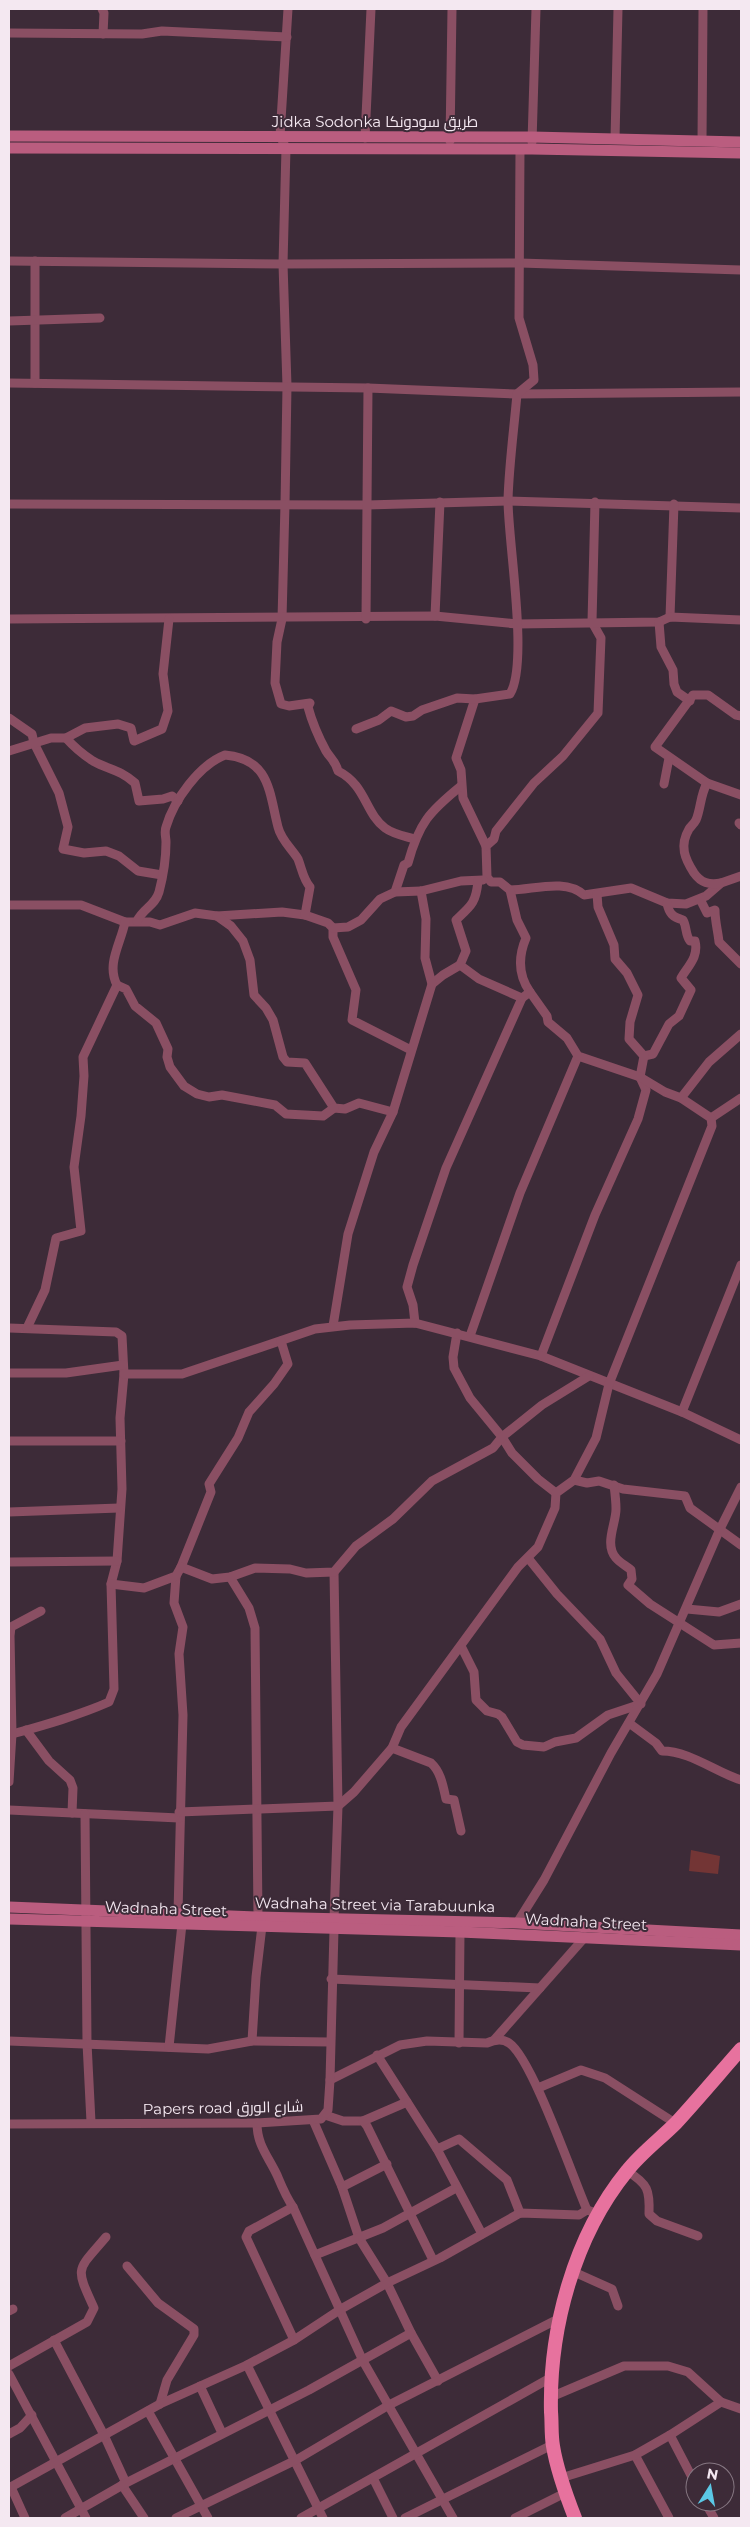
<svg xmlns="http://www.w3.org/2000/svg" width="750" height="2527" font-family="Montserrat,Cairo,sans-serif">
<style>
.green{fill:#733535}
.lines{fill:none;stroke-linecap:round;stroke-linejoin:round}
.minor{stroke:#8a4f63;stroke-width:9}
.secondary{stroke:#ba5d7f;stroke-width:11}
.trunk{stroke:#e7729e;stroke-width:14}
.labels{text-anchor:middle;stroke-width:4;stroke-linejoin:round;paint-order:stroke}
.street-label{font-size:15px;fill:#f4e8f1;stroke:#3d2b38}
</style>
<rect width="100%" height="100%" fill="#3d2b38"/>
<!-- green -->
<polygon class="green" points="691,1850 720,1856 718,1874 689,1871"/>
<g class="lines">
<!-- minor -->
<g class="minor">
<polyline points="102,9 104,13 103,34"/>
<path d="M288,9L280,136L286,148L283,264L287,386L285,504L282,619L277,642L275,683L281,704L289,706L310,703L308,707C312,722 319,738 326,751C331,759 336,762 338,771C366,785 365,813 385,828C393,834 404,836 414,839"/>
<polyline points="9,33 142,34 162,31 287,37"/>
<polyline points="365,138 371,9"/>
<polyline points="615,139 618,9"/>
<polyline points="450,141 452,9"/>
<polyline points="702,141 703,9"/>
<polyline points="532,142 536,9"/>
<polyline points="9,261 283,264 520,263 741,270"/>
<polyline points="35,261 35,383"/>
<polyline points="9,321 100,318"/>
<polyline points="9,383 368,388 517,394 741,392"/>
<path d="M595,502L592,622L601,638L598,713L563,756L534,783L496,831L494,839L486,846L487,877L491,882H500L510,890C533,890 565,878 584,895L631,888L667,903L686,904L706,896L721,883L741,876"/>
<polyline points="9,504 367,505 508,501 741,508"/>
<polyline points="435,616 440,502"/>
<polyline points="670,617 674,504"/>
<polyline points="9,619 435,616 517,624 659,622 670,617 741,620"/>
<polyline points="366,619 368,388"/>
<polyline points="659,622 661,647 673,670 674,684 677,692 690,701"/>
<polyline points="475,699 456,758 461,770 463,798 486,846"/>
<polyline points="741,716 736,715 708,695 693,695 655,747 707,783 741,795"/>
<polyline points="9,718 32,734 34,743 59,793 68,827 63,849 84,853 106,851 119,856 138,871 162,875"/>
<path d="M356,729L379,720L391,711L406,717L413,716L422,710L457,698L475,699L510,694C529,663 508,542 508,500C509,465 514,429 517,394L534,380L533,365L519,318L520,149"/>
<path d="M66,738C74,747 82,754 93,761C109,770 119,769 135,783L139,801L163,799L172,796L178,801"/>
<polyline points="9,751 51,738 66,738 85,728 118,724 131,728 134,741 162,729 168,711 163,674 169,619"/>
<path d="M707,783C700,796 701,808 696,820C694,824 691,826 689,829C679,846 685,859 694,873C701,883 709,885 721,883"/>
<polyline points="664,784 669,758"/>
<polyline points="739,823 741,825"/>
<path d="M510,890L517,920L526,938C518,957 518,975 530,992"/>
<path d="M395,892L404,865L408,863C419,823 429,812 461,786"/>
<path d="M700,899L707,913L715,910C715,922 718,931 719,942L741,964"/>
<polyline points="9,905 81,905 125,922 150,922 160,925 195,913 217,916 282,912 305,915 328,923 333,928 333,937 356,990 352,1020 411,1050"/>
<polyline points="217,916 231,926 243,941 250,960 254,995 266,1008 273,1020 283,1057 287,1062 305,1063 334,1108 345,1109 359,1103 393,1112"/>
<path d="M137,921C143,908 155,906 159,892C163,877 166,857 166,842C166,837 164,832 166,827C174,800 199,765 225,755C270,759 269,792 278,827C281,840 292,849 298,859C302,869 303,879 310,887L305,915"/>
<polyline points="333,928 348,927 361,920 380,899 395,892 421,891 461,881 483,880"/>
<polyline points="432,984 443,975 460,965"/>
<polyline points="117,985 126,989 135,1006 156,1023 168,1049 167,1057 170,1067 184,1086 197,1094 209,1097 222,1095 275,1105 286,1114 323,1116 334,1108"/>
<path d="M644,1056L653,1054L669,1024L679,1016L691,990L681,978C688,966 699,957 695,941H690C685,934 687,927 683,920C673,917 669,914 667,903"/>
<polyline points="681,1098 709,1062 741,1034"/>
<polyline points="711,1118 741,1098"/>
<polyline points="415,1323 413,1305 407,1287 413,1265 446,1168 522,998"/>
<polyline points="333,1326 348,1234 374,1152 393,1112 432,984 425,958 426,919 421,891"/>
<path d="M9,1328L116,1332L122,1336L124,1374L120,1418L122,1489L117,1561L111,1584L114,1689L109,1702C77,1716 45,1725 12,1734"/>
<path d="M27,1328L45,1290L56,1238L81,1231L74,1167L81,1116L84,1076L83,1057L117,985C106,964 121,943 125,922"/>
<polyline points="457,1333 453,1357 454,1368 470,1398 502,1437 512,1453 538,1479 556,1493"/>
<polyline points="470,1336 520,1193 578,1056"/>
<polyline points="541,1356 595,1215 638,1119 646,1090 640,1077 644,1056 629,1039 630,1022 638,995 627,973 615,959 614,945 598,907 597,894"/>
<polyline points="9,1373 66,1373 123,1365"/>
<polyline points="124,1374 182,1374 315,1329 350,1325 415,1323 541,1356 682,1412 741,1440"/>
<polyline points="682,1412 741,1265"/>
<polyline points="9,1441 121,1441"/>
<polyline points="574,1480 587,1483 599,1481 623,1489 685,1496 690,1508 741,1545"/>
<path d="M614,1485C615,1493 616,1501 616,1509C616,1524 604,1544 616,1558C620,1563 627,1566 631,1570L632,1579L628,1585L650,1604L714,1645L741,1643"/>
<polyline points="9,1512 119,1508"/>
<polyline points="9,1562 117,1561"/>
<polyline points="181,1567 211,1492 209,1484 238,1438 249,1412 274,1384 288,1364 281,1341"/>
<polyline points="334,1572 338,1806 334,1919"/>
<polyline points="176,1576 174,1603 183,1627 179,1654 183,1715 178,1913"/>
<polyline points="230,1577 249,1608 255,1628 258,1917"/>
<polyline points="111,1584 144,1588 176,1576 181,1567 212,1579 230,1577 255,1568 290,1569 306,1573 334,1572 356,1546 393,1519 432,1481 493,1448 502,1437 542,1405 589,1376"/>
<polyline points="687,1609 719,1612 741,1604"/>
<polyline points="461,1646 474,1672 476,1700 487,1711 498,1714 502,1717 517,1742 523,1745 544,1747 555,1742 576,1738 608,1715 641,1704 616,1673 600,1639 557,1594 528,1558"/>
<path d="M629,1723L656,1743L662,1751C690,1751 715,1772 741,1780"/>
<polyline points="26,1730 49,1761 70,1780 73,1788 72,1813"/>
<path d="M392,1748L431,1763C441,1772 443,1786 446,1799L454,1800L461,1831"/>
<polyline points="9,1782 12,1734 10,1636 11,1627 41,1611"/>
<polyline points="9,1810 179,1818"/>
<path d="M179,1812L338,1806L354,1792L392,1748L401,1727L450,1660L518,1567L538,1547L555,1508L556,1493L574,1480L596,1438L609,1384L712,1126L711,1118L681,1098L665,1092L640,1077L578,1056L567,1038L548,1022L547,1016L530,992L522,998L479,979L460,965L466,951L456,920C471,906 476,903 478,881"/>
<polyline points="85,1814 87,2043 91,2122"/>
<polyline points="517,1923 544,1880 611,1753 657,1674 720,1529 741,1487"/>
<polyline points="331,1979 540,1988"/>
<polyline points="495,2039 585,1937"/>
<polyline points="9,2041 208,2049 252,2041 330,2042"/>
<polyline points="252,2041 256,1977 262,1926"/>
<polyline points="459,2043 460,1932"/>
<polyline points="169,2047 182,1924"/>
<polyline points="377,2055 437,2149 482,2234"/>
<path d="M330,2080L400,2045L427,2041L487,2043C494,2040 502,2038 509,2043C532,2058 573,2178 587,2210"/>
<polyline points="538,2088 581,2070 605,2078 675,2123"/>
<polyline points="325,2115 343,2121 363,2121 367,2126 433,2260"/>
<polyline points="313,2120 342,2187 359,2238 387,2283 411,2333 438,2381"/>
<polyline points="363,2121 407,2102"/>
<path d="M257,2123C257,2145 268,2156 277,2175C282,2187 286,2197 293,2207L363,2361L453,2518"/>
<polyline points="9,2124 257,2123 321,2119 328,2110 330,2080 334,1930"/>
<polyline points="437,2149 459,2139 507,2180 520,2213"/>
<path d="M627,2171C648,2184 650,2190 649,2214L657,2221L698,2236"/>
<polyline points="342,2187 387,2164"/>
<polyline points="293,2207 249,2231 246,2237 294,2340"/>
<polyline points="315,2255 383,2228 456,2188"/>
<polyline points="127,2266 158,2303 194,2329 194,2335 167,2380 160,2404"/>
<polyline points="574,2272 612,2289 618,2306"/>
<polyline points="9,2311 13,2309"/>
<polyline points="54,2340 104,2435 126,2483"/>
<polyline points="247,2365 323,2518"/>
<path d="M9,2366L87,2322L94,2308C75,2266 76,2272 106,2237"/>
<polyline points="9,2374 86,2518"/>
<polyline points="200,2386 222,2433"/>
<polyline points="551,2397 624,2366 668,2366 688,2372 721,2402 741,2409"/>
<polyline points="148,2411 208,2518"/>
<polyline points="9,2434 20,2428 32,2415"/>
<polyline points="670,2435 695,2483"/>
<polyline points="635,2455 669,2518"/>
<polyline points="373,2478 393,2518"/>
<polyline points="561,2478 635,2455 670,2435 721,2402"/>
<polyline points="122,2485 144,2518"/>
<polyline points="11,2487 25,2518"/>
<polyline points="9,2488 160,2404 247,2365 294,2340 341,2309 387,2283 440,2258 520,2213 579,2215 587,2210 599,2214"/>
<polyline points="705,2502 714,2518"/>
<polyline points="65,2518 126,2483 309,2390 411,2333"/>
<polyline points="176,2518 296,2460 389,2405 560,2318"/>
<polyline points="301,2518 552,2377"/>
<polyline points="405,2518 552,2445"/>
<polyline points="515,2518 565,2493"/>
</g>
<!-- secondary -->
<g class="secondary">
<polyline points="9,136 532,137 741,142"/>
<polyline points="9,148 532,149 741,153"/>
<polyline points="9,1907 258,1917 517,1923 741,1935"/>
<polyline points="9,1919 460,1932 741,1945"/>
</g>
<!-- trunk -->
<path class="trunk" d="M575,2518C566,2495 557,2471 553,2446C551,2435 552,2423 551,2412C549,2329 574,2236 627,2171C641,2153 660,2139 676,2123C698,2099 719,2074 741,2049"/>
</g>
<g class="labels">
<!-- street labels -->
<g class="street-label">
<text x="375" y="127">Jidka Sodonka طريق سودونكا</text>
<text transform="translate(375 1905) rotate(1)" y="5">Wadnaha Street via Tarabuunka</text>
<text transform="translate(166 1909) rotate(2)" y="5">Wadnaha Street</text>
<text transform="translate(586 1922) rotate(3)" y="5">Wadnaha Street</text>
<text transform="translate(223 2108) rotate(-1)" y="5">Papers road شارع الورق</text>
</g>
</g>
<!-- border -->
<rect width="750" height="2527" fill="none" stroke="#f4e8f1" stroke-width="20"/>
<!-- north arrow -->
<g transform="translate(710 2487) rotate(11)"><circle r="24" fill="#3d2b38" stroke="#867782"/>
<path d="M0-4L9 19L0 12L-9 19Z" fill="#5bc8e6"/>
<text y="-8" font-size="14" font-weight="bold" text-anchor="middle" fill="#f4e8f1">N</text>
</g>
</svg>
